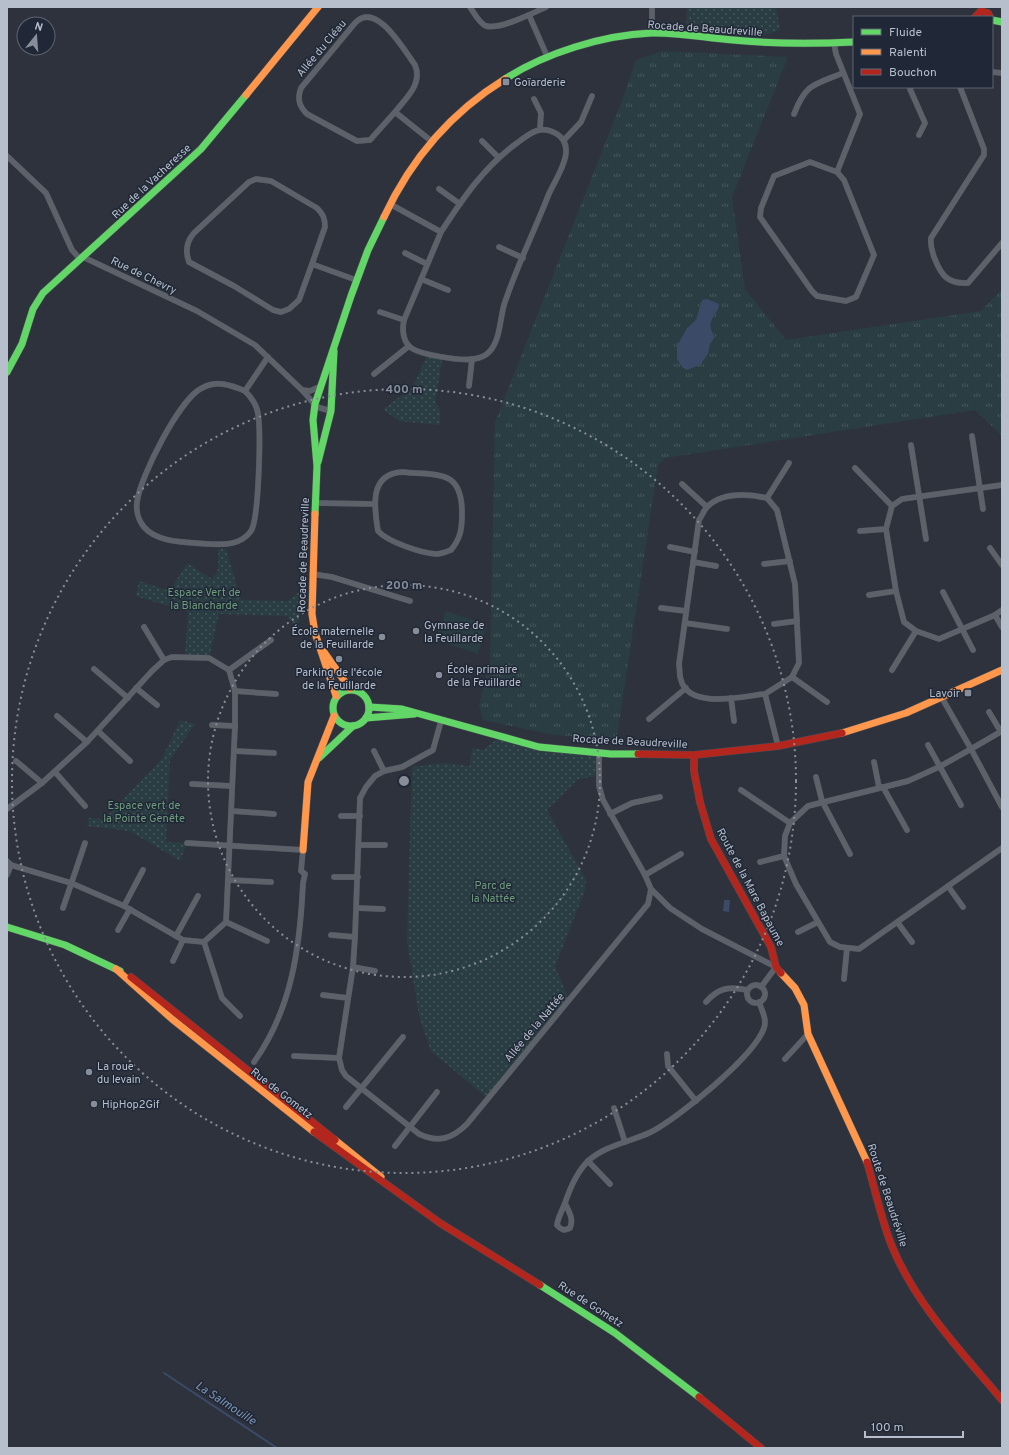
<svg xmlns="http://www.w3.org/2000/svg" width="1009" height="1455" font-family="Overpass,sans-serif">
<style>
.grass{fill:url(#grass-tufts)}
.park{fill:url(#park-dots)}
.pitch{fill:#2a3d42}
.water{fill:#3b4b67}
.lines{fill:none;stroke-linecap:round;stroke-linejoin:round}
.stream{stroke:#3b4b67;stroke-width:2}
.street-casing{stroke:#494d54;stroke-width:6}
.fast-casing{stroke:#494d54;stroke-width:8}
.slow-casing{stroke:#494d54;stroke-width:8}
.jam-casing{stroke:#494d54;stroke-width:8}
.street{stroke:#5d616a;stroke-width:5.5}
.fast{stroke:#63d668;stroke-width:7}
.slow{stroke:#ff974d;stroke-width:7}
.jam{stroke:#b3261e;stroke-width:7}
.ring{fill:none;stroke:#878e9a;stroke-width:2;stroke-dasharray:2 4}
.poi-dot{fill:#878e9a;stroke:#202837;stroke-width:1.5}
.labels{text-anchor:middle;stroke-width:3;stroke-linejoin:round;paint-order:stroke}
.street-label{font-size:11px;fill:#b8bfcc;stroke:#202837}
.poi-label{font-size:11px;fill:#b8bfcc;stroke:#202837;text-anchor:start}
.park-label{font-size:11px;fill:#6f9d7c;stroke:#202837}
.water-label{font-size:12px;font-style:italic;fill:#7f93b2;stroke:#202837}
.centre{fill:#878e9a;stroke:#202837;stroke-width:2}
.ring-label{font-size:12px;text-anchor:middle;font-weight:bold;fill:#878e9a;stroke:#202837;stroke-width:3;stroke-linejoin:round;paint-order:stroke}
</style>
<defs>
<pattern id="grass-tufts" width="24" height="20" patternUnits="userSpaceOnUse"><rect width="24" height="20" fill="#2a3d42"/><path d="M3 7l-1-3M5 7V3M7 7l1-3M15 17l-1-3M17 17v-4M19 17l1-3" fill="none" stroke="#47575c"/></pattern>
<pattern id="park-dots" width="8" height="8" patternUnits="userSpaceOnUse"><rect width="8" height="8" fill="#2a3d42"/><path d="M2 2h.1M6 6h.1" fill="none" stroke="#47575c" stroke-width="1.8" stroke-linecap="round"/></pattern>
</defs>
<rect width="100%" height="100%" fill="#2d323c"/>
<!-- grass -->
<polygon class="grass" points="662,51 788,57 732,197 745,289 786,340 981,311 1002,289 1002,436 975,410 665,458 658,465 617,736 614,739 554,735 483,720 479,706 490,661 495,422 623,98 636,60"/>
<!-- park -->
<g class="park">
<polygon points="687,7 776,7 780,30 756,38 686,29"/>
<polygon points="428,354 443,356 435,402 440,410 440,425 399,421 383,409 412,388"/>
<polygon points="218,549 226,549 241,600 288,601 299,592 299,630 287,616 219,614 209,658 185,656 188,612 136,596 139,581 170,591 187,563 212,579 218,570"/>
<polygon points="180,720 195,724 170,760 166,842 187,843 180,861 130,831 87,826 89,818 104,819 162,759"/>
<polygon points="500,737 599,752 598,776 578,779 547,810 586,880 585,890 555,966 569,1000 487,1098 431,1051 419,1016 407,941 412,767 444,763 470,766 472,748 483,750"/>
</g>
<!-- pitch -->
<polygon class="pitch" points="446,611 487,625 478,654 436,640"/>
<!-- water -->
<g class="water">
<path d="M707,299L719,304C719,311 713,315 711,322C709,327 713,333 714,338L710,344L708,354L700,365L687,370L682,367L677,359V346L687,328L696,320L702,300Z"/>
<polygon points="724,900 730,900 729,912 723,911"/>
</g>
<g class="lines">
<!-- stream -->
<polyline class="stream" points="164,1373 277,1448"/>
<!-- street casing -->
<g class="street-casing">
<g id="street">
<path d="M470,7C474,13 479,23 486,26C500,30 533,13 546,7"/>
<polyline points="652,7 652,33"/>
<polyline points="529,15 547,56"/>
<polyline points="834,43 836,54 860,114 837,172 844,180 874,255 856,297 846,301 817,296 812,291 760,217 761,208 774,176 810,162 837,172"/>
<polyline points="992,72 1002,73"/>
<polyline points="911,87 910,89 925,123 919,135"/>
<path d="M960,87L984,149V155L931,238C930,246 932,250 934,257C941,275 947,284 968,283L1002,243"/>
<polyline points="534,99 541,113 540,129"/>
<path d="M395,112L370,140L357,141L307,114C299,106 297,99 301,88L355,23C376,0 404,50 415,65C423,84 406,98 395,112L430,140"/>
<path d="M794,114C806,83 814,85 843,73"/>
<polyline points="564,140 581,122 592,96"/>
<polyline points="482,141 498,157"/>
<polyline points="7,156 46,193 72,250 80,259"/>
<polyline points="439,189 460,204"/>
<path d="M390,204L441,232L404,320C402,329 403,340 409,346C417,355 462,361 474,359C480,358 486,356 490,351C500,340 500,319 504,305C516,268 534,232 548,196C555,179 579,148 557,134C541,124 530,133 517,143C484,167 463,198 441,232"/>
<polyline points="499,247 523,258"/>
<polyline points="405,253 427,264"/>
<polyline points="83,257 197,311 255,345 302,390 317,407 331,411"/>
<path d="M312,264L325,227C325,218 323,214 317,208L271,181L256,179L249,182L194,233C186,242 185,251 189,262L234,286L273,310L281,312L289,309L299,300L312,264L356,280"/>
<polyline points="421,279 448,290"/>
<polyline points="380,312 404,320"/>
<polyline points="374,374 409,346"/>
<polyline points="469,386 472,359"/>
<polyline points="302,390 310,391 319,387"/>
<path d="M245,391C231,385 217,380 202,388C180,398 140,477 137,502C136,510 138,520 144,527C158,544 190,542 210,544C224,545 241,545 251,531C259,519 261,431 258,414C257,405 252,398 245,391L268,357"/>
<polyline points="972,436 983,509"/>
<polyline points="911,445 926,539"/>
<polyline points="855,468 892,506"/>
<path d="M402,472C437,476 462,468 462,513C462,528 461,538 451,550C446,552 441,554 436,554C421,553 388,542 378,531C374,507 369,474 402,472Z"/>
<polyline points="682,484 707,507"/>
<polyline points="1002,485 902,499 892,506 886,529 896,591 904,622 916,631 939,639 995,615 1002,610"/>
<polyline points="767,498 789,463"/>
<polyline points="315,503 375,504"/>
<polyline points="860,531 886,529"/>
<polyline points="670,547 695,552"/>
<polyline points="990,548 1002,565"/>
<polyline points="693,562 716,566"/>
<polyline points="764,564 790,561"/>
<polyline points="312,574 332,577 410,601"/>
<polyline points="943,592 973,650"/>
<polyline points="869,595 896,591"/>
<polyline points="661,608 686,611"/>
<polyline points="995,615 1002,627"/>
<polyline points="685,623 727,629"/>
<polyline points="774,624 797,621"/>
<polyline points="144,627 164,660"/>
<polyline points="94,669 128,698"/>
<polyline points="229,670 271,640"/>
<polyline points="892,670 916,631"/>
<polyline points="792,677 827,702"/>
<polyline points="136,688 157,705"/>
<polyline points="235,691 276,694"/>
<path d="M765,694C744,696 689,710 681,680C679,675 680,669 679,664L699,520C702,516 704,510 707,507C722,492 748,494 767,498L777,510L795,584L799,663L792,677L765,694L778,746"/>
<polyline points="731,698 734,721"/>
<polyline points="942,698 971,749 939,767 908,781 808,806 790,823 785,836 784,856 796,884 830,942 840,947 859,949 1002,848"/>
<polyline points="989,712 1001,732"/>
<polyline points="57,716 87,742"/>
<polyline points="649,719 686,688"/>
<path d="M441,721L433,750L402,767L384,771L375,776L366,787L360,798L355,937L353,967L339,1058L342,1070L346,1076L419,1134C438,1143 452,1139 467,1124L648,904L651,889L645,875L603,800L599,786V752"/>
<polyline points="212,725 235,726"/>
<polyline points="98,731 130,761"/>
<polyline points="1002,731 971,749 1002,807"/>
<polyline points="928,745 961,805"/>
<polyline points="234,751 274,753"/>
<polyline points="374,751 384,771"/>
<polyline points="16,761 42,783"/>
<polyline points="874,762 879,787"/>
<polyline points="55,772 85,806"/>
<polyline points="816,777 822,801 850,854"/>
<polyline points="192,784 232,786"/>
<polyline points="883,787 907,830"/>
<polyline points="741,790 790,823"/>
<polyline points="7,809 42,783 87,742 152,671 164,660 172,657 209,658 229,670 235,691 235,726 226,922 204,942 183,940 124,906 71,883 11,865 7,861"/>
<polyline points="232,811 274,814"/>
<polyline points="610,814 632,803 660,797"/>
<polyline points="341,816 360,816"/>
<path d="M187,843L303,850L301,871L305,874L303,883C300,947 292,1009 254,1062"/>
<polyline points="359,845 385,845"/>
<polyline points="760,862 784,856"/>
<polyline points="7,875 11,865"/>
<polyline points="645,875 681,854"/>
<polyline points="334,877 358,877"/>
<polyline points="228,880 271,882"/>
<polyline points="948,886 963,907"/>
<polyline points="651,889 670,908 702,929 776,967 761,987"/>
<polyline points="124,906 143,870"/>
<polyline points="63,908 85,843"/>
<polyline points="357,908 383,909"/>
<polyline points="226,922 267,941"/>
<polyline points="898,923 912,942"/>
<polyline points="118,930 130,909"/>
<polyline points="798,932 818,922"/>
<polyline points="331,935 355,937"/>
<polyline points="176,936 198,896"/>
<polyline points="204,942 222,998 240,1016"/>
<polyline points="173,961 183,940"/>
<polyline points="353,967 375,971"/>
<polyline points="844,979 847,948"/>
<circle cx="756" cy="994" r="9"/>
<polyline points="323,995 348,998"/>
<path d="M706,1002C718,988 729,986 747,990"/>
<polyline points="667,1054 668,1066 696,1101"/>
<polyline points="294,1056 339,1058"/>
<polyline points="785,1059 808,1034"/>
<polyline points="346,1107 403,1037"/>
<polyline points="614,1108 625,1142"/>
<polyline points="395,1146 437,1092"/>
<polyline points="588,1161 610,1184"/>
<path d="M565,1203C569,1212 574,1219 570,1228C564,1231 561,1230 557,1225C558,1217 562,1211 565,1203C570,1188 576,1173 588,1161C606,1145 630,1142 651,1132C678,1118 754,1057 764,1028C767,1019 762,1011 759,1002"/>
</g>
</g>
<!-- fast casing -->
<g class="fast-casing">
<g id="fast">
<polyline points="992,20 1002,22"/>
<path d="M505,79C545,53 603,35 651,33C678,32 706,38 733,40C773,44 813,44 854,42"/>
<polyline points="7,372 22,344 33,309 43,293 201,149 246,95"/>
<polyline points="318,462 331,411 334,351"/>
<polyline points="315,514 317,466 313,420 315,404 351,296 368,250 384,217"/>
<circle cx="351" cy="708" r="18"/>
<polyline points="369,707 402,709 539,747 611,754 638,754"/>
<polyline points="366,718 414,714"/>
<polyline points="319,758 353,726"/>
<polyline points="7,927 65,945 120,971"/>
<polyline points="540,1285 615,1333 699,1397"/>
</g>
</g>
<!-- slow casing -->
<g class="slow-casing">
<g id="slow">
<polyline points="246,95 318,7"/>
<path d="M384,217C411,159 450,113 505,79"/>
<polyline points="315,514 312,614 315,633 336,696"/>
<polyline points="324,652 350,689"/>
<polyline points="842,733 906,713 1002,670"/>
<polyline points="303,850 308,782 334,716"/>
<polyline points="116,969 172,1019 314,1132"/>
<polyline points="781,973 795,988 804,1005 808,1034 867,1162"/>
<polyline points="335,1140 381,1177"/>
</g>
</g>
<!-- jam casing -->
<g class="jam-casing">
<g id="jam">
<polyline points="975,17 981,11 988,13 990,17"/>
<polyline points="638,754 694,755 778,746 842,733"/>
<polyline points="694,755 694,771 700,802 711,839 771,947 776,967 781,973"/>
<polyline points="131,977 335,1140"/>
<polyline points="314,1132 440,1223 540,1285"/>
<path d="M867,1162C875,1189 881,1218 891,1244C915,1304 962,1352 1002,1400"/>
<polyline points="699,1397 761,1448"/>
</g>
</g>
<!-- street -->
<use href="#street" class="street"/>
<!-- fast -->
<use href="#fast" class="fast"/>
<!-- slow -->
<use href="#slow" class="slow"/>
<!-- jam -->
<use href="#jam" class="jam"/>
</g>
<!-- distance rings -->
<g class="ring">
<circle cx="404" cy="781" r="196"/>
<circle cx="404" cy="781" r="392"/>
</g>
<!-- markers -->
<g class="poi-dot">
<rect x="502" y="78" width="8" height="8" rx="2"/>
<circle cx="416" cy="631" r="4"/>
<circle cx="382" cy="637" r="4"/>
<circle cx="339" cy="659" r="4"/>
<circle cx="439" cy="675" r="4"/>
<rect x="964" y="689" width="8" height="8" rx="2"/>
<circle cx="89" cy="1072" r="4"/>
<circle cx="94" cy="1104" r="4"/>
</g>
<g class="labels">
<!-- street labels -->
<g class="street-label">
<text transform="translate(705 28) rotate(4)" y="4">Rocade de Beaudreville</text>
<text transform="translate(321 48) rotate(-50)" y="4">Allée du Cléau</text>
<text transform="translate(151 181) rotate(-43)" y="4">Rue de la Vacheresse</text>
<text transform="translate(144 275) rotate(26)" y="4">Rue de Chevry</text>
<text transform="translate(303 555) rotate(-88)" y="4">Rocade de Beaudreville</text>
<text transform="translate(630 741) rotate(3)" y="4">Rocade de Beaudreville</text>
<text transform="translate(751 887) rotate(62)" y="4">Route de la Mare Bapaume</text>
<text transform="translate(534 1027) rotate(-50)" y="4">Allée de la Nattée</text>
<text transform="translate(282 1093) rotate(38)" y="4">Rue de Gometz</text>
<text transform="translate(888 1195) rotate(72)" y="4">Route de Beaudréville</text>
<text transform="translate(591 1304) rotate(33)" y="4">Rue de Gometz</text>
</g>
<!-- poi labels -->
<g class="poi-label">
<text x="514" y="86">Goïarderie</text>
<text x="424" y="629">Gymnase de<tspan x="424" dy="13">la Feuillarde</tspan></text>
<text x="374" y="635" text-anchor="end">École maternelle<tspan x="374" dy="13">de la Feuillarde</tspan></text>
<text x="447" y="673">École primaire<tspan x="447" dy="13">de la Feuillarde</tspan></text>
<text x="339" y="676" text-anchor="middle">Parking de l'école<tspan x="339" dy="13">de la Feuillarde</tspan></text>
<text x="960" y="697" text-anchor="end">Lavoir</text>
<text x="97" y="1070">La roue<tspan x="97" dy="13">du levain</tspan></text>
<text x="102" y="1108">HipHop2Gif</text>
</g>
<!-- park labels -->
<g class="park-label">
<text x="204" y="596">Espace Vert de<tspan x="204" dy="13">la Blancharde</tspan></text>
<text x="144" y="809">Espace vert de<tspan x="144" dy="13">la Pointe Genête</tspan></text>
<text x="493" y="889">Parc de<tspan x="493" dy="13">la Nattée</tspan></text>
</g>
<!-- water labels -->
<g class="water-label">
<text transform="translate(226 1403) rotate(33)" y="4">La Salmouille</text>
</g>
</g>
<circle cx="404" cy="781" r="6" class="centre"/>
<g class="ring-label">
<text x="404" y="393">400 m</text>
<text x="404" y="589">200 m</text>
</g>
<!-- border -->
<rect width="1009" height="1455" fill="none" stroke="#b8bfcc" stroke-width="16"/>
<!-- legend -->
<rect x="853" y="16" width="140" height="72" fill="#202837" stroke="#5d6473"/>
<rect x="861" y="29" width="20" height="6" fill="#63d668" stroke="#5d6473"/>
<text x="889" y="36" font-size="12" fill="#b8bfcc">Fluide</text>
<rect x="861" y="49" width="20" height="6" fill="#ff974d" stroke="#5d6473"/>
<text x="889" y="56" font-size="12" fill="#b8bfcc">Ralenti</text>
<rect x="861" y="69" width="20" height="6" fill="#b3261e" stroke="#5d6473"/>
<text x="889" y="76" font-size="12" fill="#b8bfcc">Bouchon</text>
<!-- north arrow -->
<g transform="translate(36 36) rotate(17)"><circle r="19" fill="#202837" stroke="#5d6473"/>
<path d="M0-3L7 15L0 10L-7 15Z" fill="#878e9a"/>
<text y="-6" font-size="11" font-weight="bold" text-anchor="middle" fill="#b8bfcc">N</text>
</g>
<!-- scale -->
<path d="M865 1431v6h98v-6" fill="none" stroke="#b8bfcc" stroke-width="2"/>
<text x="871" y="1431" font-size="12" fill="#b8bfcc" stroke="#202837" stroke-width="3" paint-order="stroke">100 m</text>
</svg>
